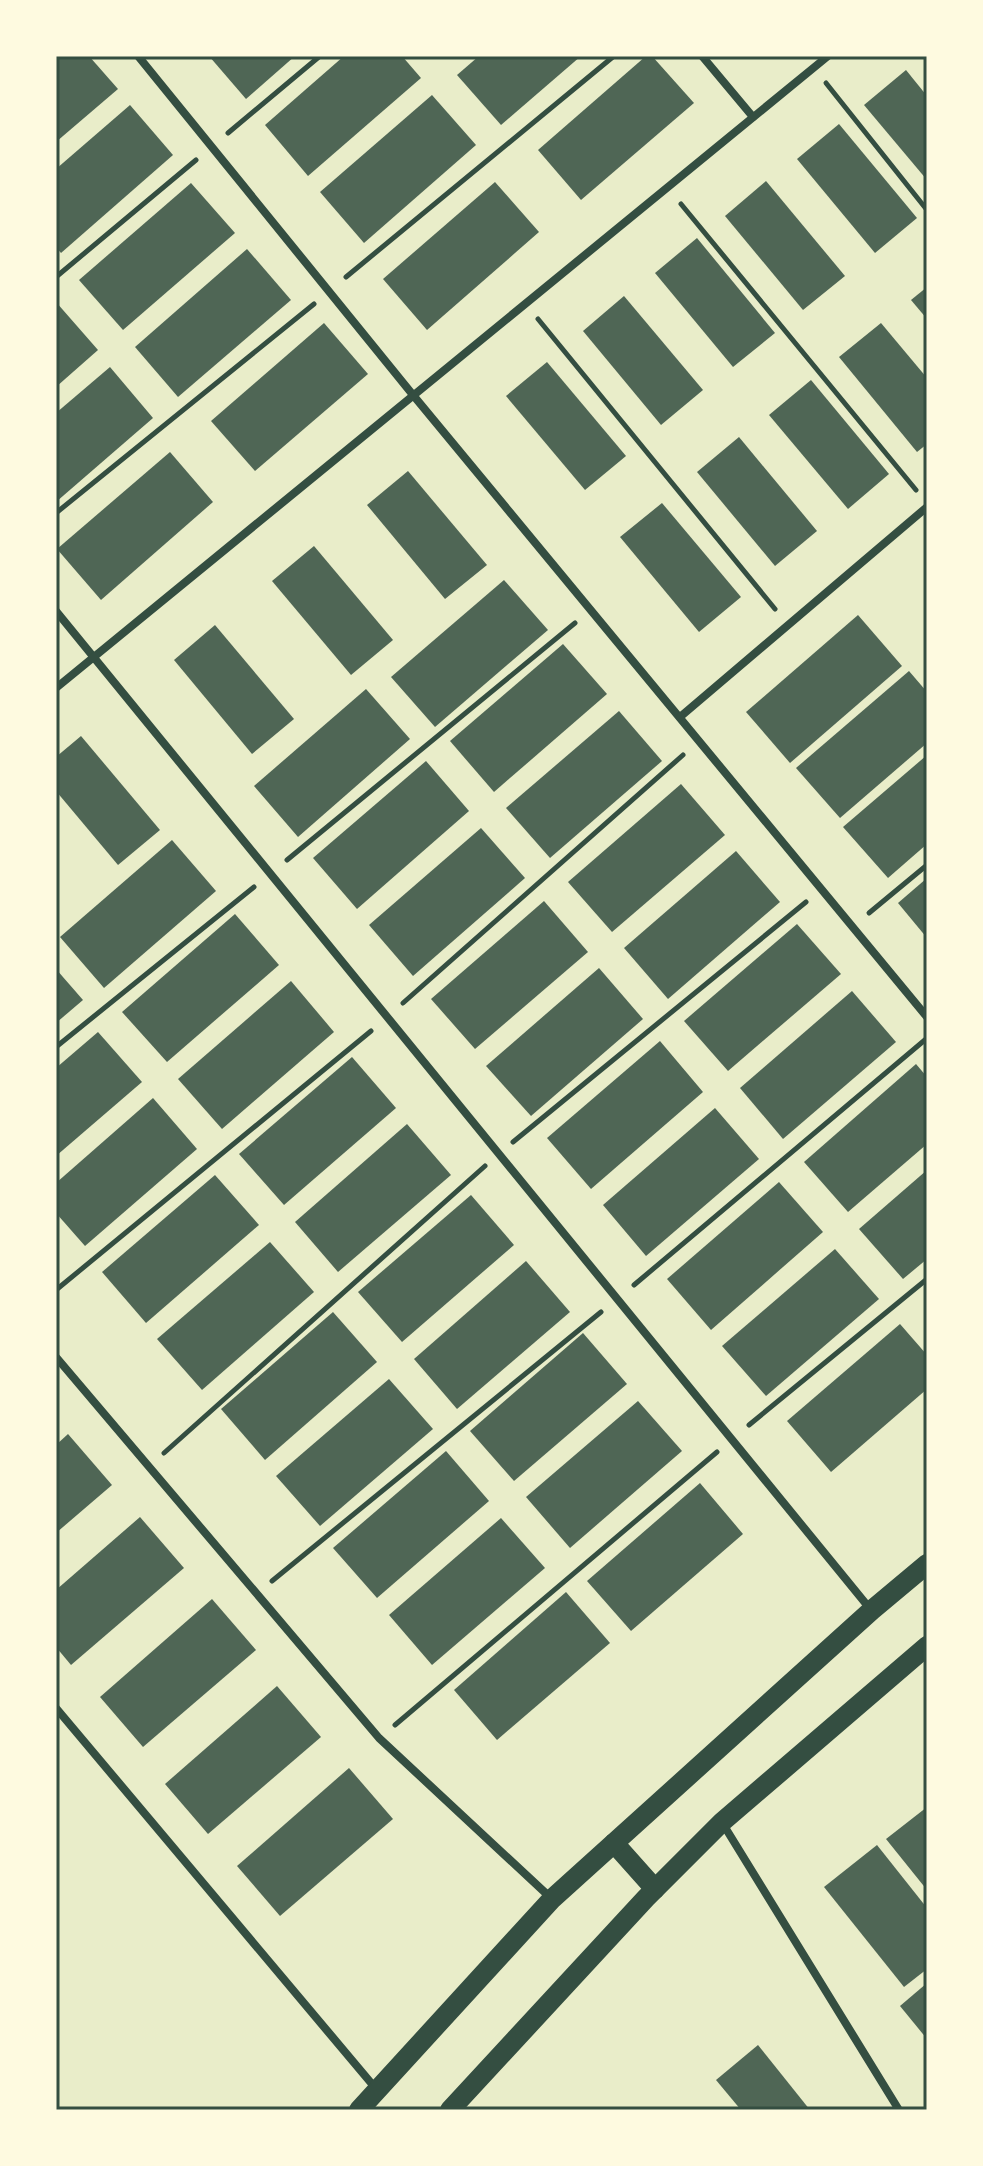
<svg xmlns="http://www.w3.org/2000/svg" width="983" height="2166" font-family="'Source Sans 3',sans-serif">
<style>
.building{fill:#4f6655}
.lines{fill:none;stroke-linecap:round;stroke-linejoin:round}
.path{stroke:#344e41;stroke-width:5}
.minor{stroke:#344e41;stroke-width:8}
.primary{stroke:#344e41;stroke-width:20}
.neatline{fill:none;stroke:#344e41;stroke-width:3}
</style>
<rect width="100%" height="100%" fill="#e9edc9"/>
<!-- building -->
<g class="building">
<polygon points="56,56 89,56 118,89 56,142"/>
<polygon points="209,56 295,56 246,99"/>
<polygon points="344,56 402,56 421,78 308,176 265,125"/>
<polygon points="479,56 581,56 501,125 457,75"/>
<polygon points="646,56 652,56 694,103 581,200 538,150"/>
<polygon points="906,70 927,96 927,180 864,105"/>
<polygon points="432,95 476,145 364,243 320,192"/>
<polygon points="130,105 173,155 61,253 56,247 56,169"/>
<polygon points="839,124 917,218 875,253 797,159"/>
<polygon points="766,181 845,276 803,310 725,216"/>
<polygon points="495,182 539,232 427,330 383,279"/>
<polygon points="191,183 235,233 123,330 79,280"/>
<polygon points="697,238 775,333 733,367 655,273"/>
<polygon points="247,249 291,300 178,397 135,347"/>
<polygon points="927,287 927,319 911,300"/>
<polygon points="624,296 703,390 661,425 583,331"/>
<polygon points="56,302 98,350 56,387"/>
<polygon points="324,323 368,374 255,471 211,421"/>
<polygon points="881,323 927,378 927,444 917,452 839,357"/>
<polygon points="547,362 626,456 585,490 506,396"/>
<polygon points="110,367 153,418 56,502 56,413"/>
<polygon points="811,380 889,474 848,509 769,415"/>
<polygon points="739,437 817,531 775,566 697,472"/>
<polygon points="170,452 213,502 101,600 57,549"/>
<polygon points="408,471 487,565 445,599 367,505"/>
<polygon points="662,503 741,597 699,632 620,537"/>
<polygon points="314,546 393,640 351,675 272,581"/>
<polygon points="504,580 548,630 435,727 391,677"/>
<polygon points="858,615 902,666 790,763 746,712"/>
<polygon points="215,625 294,719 252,754 174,660"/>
<polygon points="563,644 607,694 494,792 450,741"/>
<polygon points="909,671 927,692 927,743 840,818 796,768"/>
<polygon points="366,689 410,739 298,837 254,786"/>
<polygon points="619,711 662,761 550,858 506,808"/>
<polygon points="81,736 160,830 118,865 56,791 56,757"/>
<polygon points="927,755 927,844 888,878 843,827"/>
<polygon points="426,761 469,811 357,909 313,858"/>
<polygon points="681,784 725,835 612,932 568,882"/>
<polygon points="481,828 525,878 413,976 369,925"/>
<polygon points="172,840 216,891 104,988 60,937"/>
<polygon points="736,851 780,902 668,999 624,948"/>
<polygon points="927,878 927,938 898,903"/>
<polygon points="544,901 588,952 475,1049 431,999"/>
<polygon points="235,914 279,965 167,1062 122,1012"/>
<polygon points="797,924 841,974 728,1071 684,1021"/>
<polygon points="599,968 643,1019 531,1116 486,1066"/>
<polygon points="56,969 83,1000 56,1023"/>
<polygon points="291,981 334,1032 222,1129 178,1079"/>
<polygon points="852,991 896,1042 783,1139 740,1088"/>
<polygon points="98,1032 142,1082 56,1156 56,1068"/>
<polygon points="660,1041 703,1092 591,1189 547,1138"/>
<polygon points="352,1057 396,1108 284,1205 239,1154"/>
<polygon points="916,1064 927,1077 927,1144 848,1212 804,1162"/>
<polygon points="153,1098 197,1149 85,1246 56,1213 56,1183"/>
<polygon points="715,1108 759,1159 646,1256 603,1205"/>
<polygon points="407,1124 451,1175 338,1272 295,1222"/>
<polygon points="927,1170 927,1259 903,1279 859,1229"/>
<polygon points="215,1175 259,1225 146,1323 102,1272"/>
<polygon points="779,1182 823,1232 711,1330 667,1279"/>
<polygon points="471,1195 514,1245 402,1342 358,1292"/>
<polygon points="270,1242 314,1292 202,1390 157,1339"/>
<polygon points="835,1249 879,1299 766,1396 722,1346"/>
<polygon points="526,1261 570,1312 457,1409 414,1359"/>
<polygon points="333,1312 377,1362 265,1460 221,1409"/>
<polygon points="900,1324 927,1355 927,1389 831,1472 787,1421"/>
<polygon points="583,1333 627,1384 514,1481 470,1431"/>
<polygon points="389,1379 433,1429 320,1526 276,1476"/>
<polygon points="638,1401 682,1451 570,1548 526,1497"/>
<polygon points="68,1434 112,1485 56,1533 56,1445"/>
<polygon points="446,1451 489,1501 377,1598 333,1548"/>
<polygon points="700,1483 743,1534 631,1631 587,1581"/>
<polygon points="140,1517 184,1568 71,1665 56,1647 56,1590"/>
<polygon points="501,1518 545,1568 432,1665 389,1615"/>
<polygon points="566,1592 610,1643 497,1740 454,1690"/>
<polygon points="212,1599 256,1650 143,1747 100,1697"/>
<polygon points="277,1686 321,1737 208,1834 165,1784"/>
<polygon points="349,1768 393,1819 280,1916 237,1866"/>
<polygon points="927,1807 927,1890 886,1839"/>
<polygon points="877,1845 927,1908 927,1969 904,1987 824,1887"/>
<polygon points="927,1983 927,2039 900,2006"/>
<polygon points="758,2045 810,2110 741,2110 716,2080"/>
</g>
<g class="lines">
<!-- path -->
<g class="path">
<polyline points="826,83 927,210"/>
<polyline points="228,133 320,56"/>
<polyline points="681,204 916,490"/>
<polyline points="56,277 196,160"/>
<polyline points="346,277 614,56"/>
<polyline points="538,319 775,609"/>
<polyline points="56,513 314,304"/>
<polyline points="287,860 575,623"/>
<polyline points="869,913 927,865"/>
<polyline points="403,1003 683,755"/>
<polyline points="56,1047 254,887"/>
<polyline points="513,1142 806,902"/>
<polyline points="634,1285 926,1039"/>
<polyline points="56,1290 371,1031"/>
<polyline points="749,1425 927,1279"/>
<polyline points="164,1453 485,1166"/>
<polyline points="272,1581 601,1312"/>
<polyline points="395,1725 717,1452"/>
</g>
<!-- minor -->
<g class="minor">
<polyline points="138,56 413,395 927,1017"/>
<polyline points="702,56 753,117"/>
<polyline points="56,611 871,1610"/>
<polyline points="56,688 828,56"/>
<polyline points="680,717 927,507"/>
<polyline points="56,1357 379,1738 552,1899"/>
<polyline points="56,1708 377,2090"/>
<polyline points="723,1824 899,2110"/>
</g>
<!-- primary -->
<g class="primary">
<polyline points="614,1843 655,1889"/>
<polyline points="359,2110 552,1899 872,1610 927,1564"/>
<polyline points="450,2110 646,1898 722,1822 927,1646"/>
</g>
</g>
<!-- border -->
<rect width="983" height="2166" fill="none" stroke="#fefae0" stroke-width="116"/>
<rect x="58" y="58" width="867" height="2050" class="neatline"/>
</svg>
